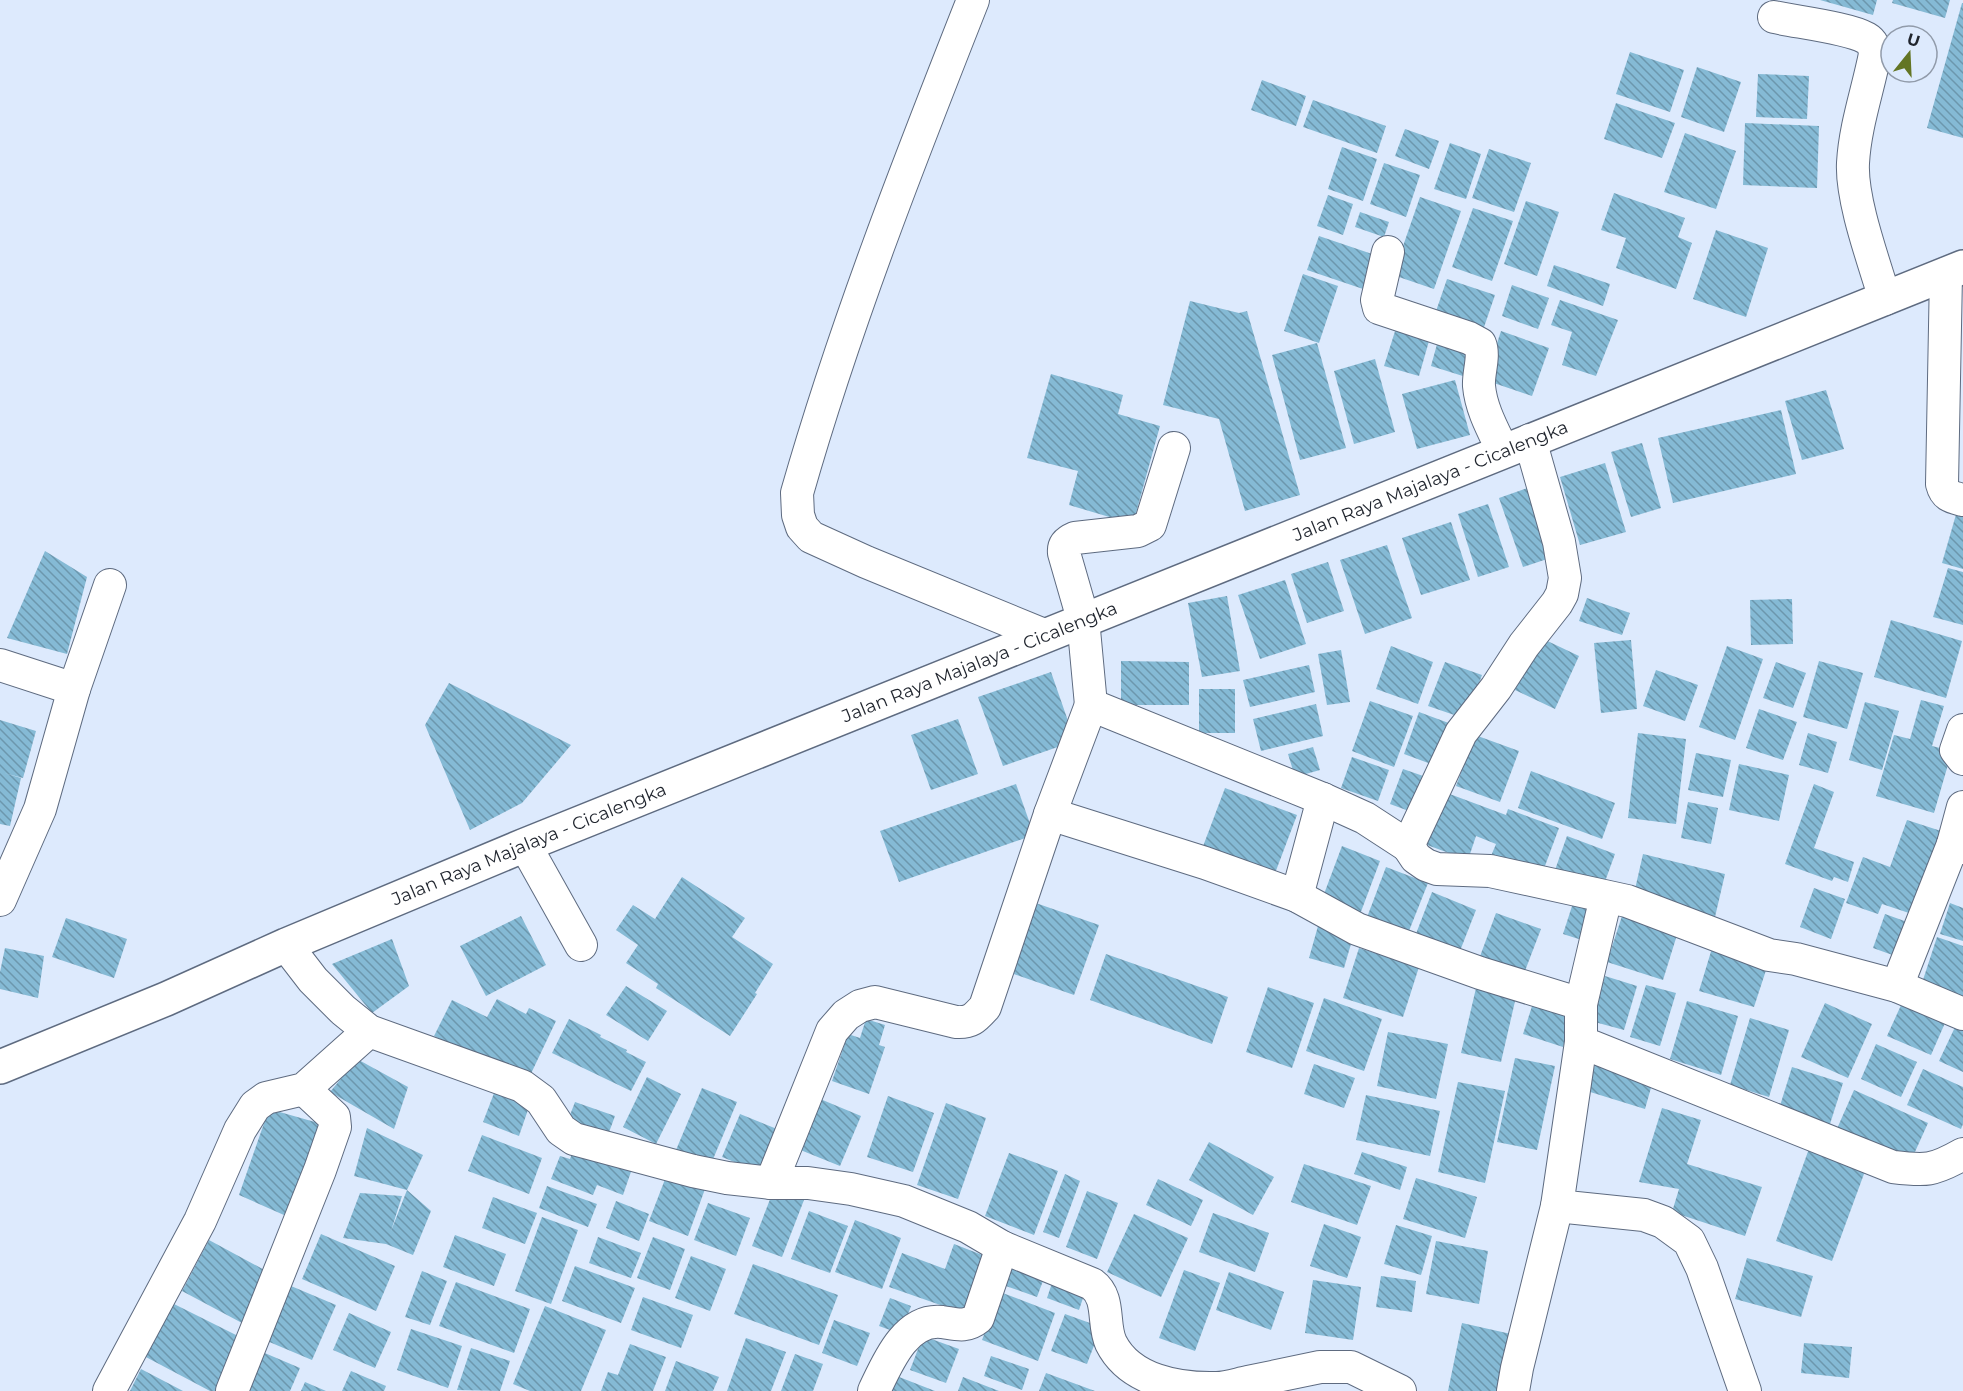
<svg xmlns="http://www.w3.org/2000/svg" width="1963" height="1391" font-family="Montserrat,sans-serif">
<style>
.building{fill:url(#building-back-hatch)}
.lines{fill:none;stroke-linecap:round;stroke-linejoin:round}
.street-casing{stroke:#5e6b80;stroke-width:34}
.primary-casing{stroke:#5e6b80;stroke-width:36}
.street{stroke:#fff;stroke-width:32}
.primary{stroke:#fff;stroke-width:33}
.labels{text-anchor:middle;stroke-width:4.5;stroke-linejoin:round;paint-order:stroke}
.street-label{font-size:18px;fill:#1f242d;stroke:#ddeafd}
</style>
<defs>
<pattern id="building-back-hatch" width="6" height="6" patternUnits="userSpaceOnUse" patternTransform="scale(1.5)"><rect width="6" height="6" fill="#85bad5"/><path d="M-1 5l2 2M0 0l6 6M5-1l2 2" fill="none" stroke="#6c97ad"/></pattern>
</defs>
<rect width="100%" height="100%" fill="#ddeafd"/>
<!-- building -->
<g class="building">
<polygon points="1820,0 1877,0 1873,15"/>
<polygon points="1893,0 1950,0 1945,18 1892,3"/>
<polygon points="1962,3 1963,3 1963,138 1927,128"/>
<polygon points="1630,52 1684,70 1670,112 1616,94"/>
<polygon points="1697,67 1741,82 1724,132 1681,117"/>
<polygon points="1758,74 1809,76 1807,119 1756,117"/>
<polygon points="1262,80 1306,96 1296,126 1251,110"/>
<polygon points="1313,100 1386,126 1377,153 1303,127"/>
<polygon points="1616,103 1675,123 1662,158 1604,139"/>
<polygon points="1745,123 1819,126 1817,188 1743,185"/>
<polygon points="1405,129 1439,141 1429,169 1395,156"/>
<polygon points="1685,133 1736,151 1716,209 1664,192"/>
<polygon points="1450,143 1481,154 1466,199 1434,189"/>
<polygon points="1342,147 1377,159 1363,201 1328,189"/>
<polygon points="1489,149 1531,163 1514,212 1472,198"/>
<polygon points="1384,163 1420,175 1406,217 1370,204"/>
<polygon points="1614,193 1685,218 1678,237 1692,243 1676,289 1616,268 1626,238 1601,230"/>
<polygon points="1328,195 1353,204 1343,235 1317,226"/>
<polygon points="1420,197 1461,211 1434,289 1393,275"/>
<polygon points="1526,201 1559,212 1537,276 1504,264"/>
<polygon points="1473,208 1513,221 1492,281 1452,267"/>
<polygon points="1360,212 1389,222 1384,237 1355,227"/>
<polygon points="1716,230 1768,248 1746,317 1693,299"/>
<polygon points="1319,236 1378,256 1366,290 1307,270"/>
<polygon points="1554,265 1610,284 1603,306 1547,286"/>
<polygon points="1303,274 1338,286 1319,343 1284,331"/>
<polygon points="1447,279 1495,295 1482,333 1434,317"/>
<polygon points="1512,285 1549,298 1538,329 1502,316"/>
<polygon points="1560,300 1618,320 1596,376 1562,365 1572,332 1551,325"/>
<polygon points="1190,301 1239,313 1247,311 1300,495 1245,511 1219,419 1163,405"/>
<polygon points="1397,325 1431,334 1419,376 1384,366"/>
<polygon points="1501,331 1549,348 1532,396 1485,380"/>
<polygon points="1439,337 1475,348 1466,377 1431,366"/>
<polygon points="1317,343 1346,448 1300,460 1272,355"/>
<polygon points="1375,359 1395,432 1354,444 1334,371"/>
<polygon points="1051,374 1123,395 1118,414 1160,426 1133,524 1069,505 1078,471 1027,458"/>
<polygon points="1455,380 1470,435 1417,449 1402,394"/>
<polygon points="1826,390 1844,449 1802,460 1785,401"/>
<polygon points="1781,410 1796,474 1673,503 1658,438"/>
<polygon points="1642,443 1661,508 1631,517 1611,452"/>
<polygon points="1605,463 1626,532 1580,545 1560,477"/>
<polygon points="1533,486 1556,556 1523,567 1499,498"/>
<polygon points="1488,504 1509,567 1478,577 1458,514"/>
<polygon points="1957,511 1963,513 1963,569 1942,563"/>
<polygon points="1451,522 1470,580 1421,595 1402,538"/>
<polygon points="1387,545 1412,618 1365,634 1340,560"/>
<polygon points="45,551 87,577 67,654 7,638"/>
<polygon points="1328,562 1344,611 1307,623 1291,574"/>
<polygon points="1948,568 1963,572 1963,625 1933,617"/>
<polygon points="1285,580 1306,644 1260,659 1238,595"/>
<polygon points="1227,596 1240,671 1202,677 1188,603"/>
<polygon points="1587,598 1630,613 1622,635 1579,621"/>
<polygon points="1792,599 1793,644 1751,645 1750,600"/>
<polygon points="1891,620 1962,641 1946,698 1874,677"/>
<polygon points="1539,637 1579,656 1555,709 1515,690"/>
<polygon points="1631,640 1637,709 1601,713 1594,643"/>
<polygon points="1391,646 1433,662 1418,704 1376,689"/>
<polygon points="1727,646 1763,659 1735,740 1699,727"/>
<polygon points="1341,650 1350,702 1327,705 1318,654"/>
<polygon points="1121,661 1189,662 1189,705 1121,705"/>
<polygon points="1819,661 1863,673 1847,729 1803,717"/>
<polygon points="1445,662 1482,675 1466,719 1428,706"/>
<polygon points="1776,662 1806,673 1793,708 1763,698"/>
<polygon points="1309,665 1315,692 1250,707 1243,680"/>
<polygon points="1656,670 1698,685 1685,721 1643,706"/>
<polygon points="1051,672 1075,741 1003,766 978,697"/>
<polygon points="449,683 571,745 522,803 470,830 425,725"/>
<rect x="1199" y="689" width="36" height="44"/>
<polygon points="1921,700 1944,706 1932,746 1952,751 1934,813 1876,796 1894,735 1910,739"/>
<polygon points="1370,701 1413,716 1394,767 1352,751"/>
<polygon points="1865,702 1899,711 1882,770 1849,760"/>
<polygon points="1316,704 1323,736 1261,751 1253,719"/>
<polygon points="1759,709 1797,722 1783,760 1746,748"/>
<polygon points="1419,712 1454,725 1439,767 1404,754"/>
<polygon points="958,719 978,774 931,790 911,735"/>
<polygon points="0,720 36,731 23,778 4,773 21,778 10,826 0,824"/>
<polygon points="1638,733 1686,739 1676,824 1628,818"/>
<polygon points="1808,733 1837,742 1828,773 1799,765"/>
<polygon points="1475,735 1519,751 1500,802 1456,786"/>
<polygon points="1313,747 1320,770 1295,777 1288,754"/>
<polygon points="1696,753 1731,760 1723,797 1688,790"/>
<polygon points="1352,757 1389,770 1378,801 1341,788"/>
<polygon points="1739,764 1789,775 1779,821 1729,810"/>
<polygon points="1403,769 1429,778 1417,814 1390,804"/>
<polygon points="1531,771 1615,803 1602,839 1518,808"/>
<polygon points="1016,784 1034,835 899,882 880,831"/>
<polygon points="1814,784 1834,792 1814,848 1854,862 1848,882 1834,877 1832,881 1785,864"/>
<polygon points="1225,788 1297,815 1274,876 1202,849"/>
<polygon points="1447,793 1506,815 1508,809 1559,828 1542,874 1491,856 1496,844 1476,836 1468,860 1427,845"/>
<polygon points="1688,802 1718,808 1711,844 1681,838"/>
<polygon points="1907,820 1941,831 1912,914 1882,904 1878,914 1846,903 1863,857 1890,867"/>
<polygon points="1567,836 1615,854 1603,887 1555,870"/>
<polygon points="1342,846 1380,861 1359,917 1321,902"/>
<polygon points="1643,854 1725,874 1715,917 1633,898"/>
<polygon points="1386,867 1428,883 1407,936 1366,920"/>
<polygon points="682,877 745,918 732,937 773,964 755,993 757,994 730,1036 656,988 658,984 626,963 638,945 616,930 633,905 655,919"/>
<polygon points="1814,888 1845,899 1831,939 1800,927"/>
<polygon points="1432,892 1476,910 1458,956 1414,939"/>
<polygon points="1030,901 1099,925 1074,995 1005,971"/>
<polygon points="1573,903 1598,912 1588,942 1563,934"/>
<polygon points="1950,903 1963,908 1963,941 1940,934"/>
<polygon points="1496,913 1541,929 1523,976 1479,959"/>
<polygon points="1885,914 1910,923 1898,957 1873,948"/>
<polygon points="521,916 546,965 486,996 460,946"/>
<polygon points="1622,916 1677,935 1663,980 1607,962"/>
<polygon points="66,918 127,939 114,978 52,957"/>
<polygon points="1318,926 1353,937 1344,968 1309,958"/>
<polygon points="1937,937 1963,946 1963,1001 1921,986"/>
<polygon points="392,939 409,986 372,1013 332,964"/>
<polygon points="1713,945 1769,961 1754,1007 1699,991"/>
<polygon points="5,948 44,956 38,998 0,989 0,972"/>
<polygon points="1359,948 1419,967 1403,1017 1343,998"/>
<polygon points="1106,954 1228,997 1212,1044 1090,1000"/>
<polygon points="1605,976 1637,986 1624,1030 1591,1021"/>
<polygon points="1646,985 1676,993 1660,1046 1630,1037"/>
<polygon points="626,986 667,1011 648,1041 606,1015"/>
<polygon points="1268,987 1314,1003 1292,1068 1246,1052"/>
<polygon points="1476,988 1516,997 1501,1062 1461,1053"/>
<polygon points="1536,994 1576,1007 1563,1047 1523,1034"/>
<polygon points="1324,998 1382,1019 1364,1071 1306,1051"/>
<polygon points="497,999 526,1014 529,1008 556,1021 527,1082 434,1036 452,1000 487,1017"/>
<polygon points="1687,1001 1738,1016 1721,1075 1670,1059"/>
<polygon points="1825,1003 1872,1024 1848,1078 1801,1057"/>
<polygon points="1902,1003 1945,1023 1931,1055 1887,1036"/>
<polygon points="1750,1018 1789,1030 1769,1097 1730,1085"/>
<polygon points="569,1019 601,1035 600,1037 627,1050 626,1052 646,1062 631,1091 552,1053"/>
<polygon points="866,1019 885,1025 879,1045 885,1047 869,1094 832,1081 848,1034 860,1038"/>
<polygon points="1956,1025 1963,1028 1963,1072 1939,1061"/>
<polygon points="1388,1032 1448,1044 1436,1099 1377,1086"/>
<polygon points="1876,1044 1917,1062 1901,1097 1861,1079"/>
<polygon points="1515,1058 1555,1066 1537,1150 1497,1142"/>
<polygon points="357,1059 408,1087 394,1129 330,1092"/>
<polygon points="1597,1059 1654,1077 1645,1109 1587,1091"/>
<polygon points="1314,1064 1355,1078 1344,1108 1304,1094"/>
<polygon points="1792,1067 1843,1083 1830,1124 1779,1109"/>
<polygon points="1923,1069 1963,1087 1963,1124 1961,1129 1907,1105"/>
<polygon points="647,1077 681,1094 656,1144 623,1127"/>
<polygon points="1458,1082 1505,1091 1485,1183 1438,1172"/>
<polygon points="496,1088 531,1101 519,1136 483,1122"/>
<polygon points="702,1088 737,1102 711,1164 676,1150"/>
<polygon points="1854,1090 1928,1123 1910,1163 1836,1131"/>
<polygon points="1366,1095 1440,1111 1430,1156 1356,1140"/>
<polygon points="813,1096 861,1116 840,1166 793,1147"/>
<polygon points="888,1096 934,1113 913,1172 867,1157"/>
<polygon points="575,1102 615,1116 605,1143 565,1128"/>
<polygon points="946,1103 986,1118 958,1199 917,1185"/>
<polygon points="1662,1108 1701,1120 1687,1164 1762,1187 1745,1236 1672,1212 1679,1189 1639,1182"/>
<polygon points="269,1109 322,1124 293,1219 239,1195"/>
<polygon points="740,1114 782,1131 764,1174 722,1157"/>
<polygon points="367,1128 423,1155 407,1190 354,1176"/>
<polygon points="482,1135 542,1158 529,1194 468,1171"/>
<polygon points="1209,1142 1274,1177 1253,1215 1189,1180"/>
<polygon points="1811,1143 1868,1163 1832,1261 1776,1241"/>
<polygon points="575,1145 633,1166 623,1195 597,1185 593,1195 551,1179 560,1156 570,1159"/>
<polygon points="1362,1152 1407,1167 1400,1190 1354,1174"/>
<polygon points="1009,1153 1058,1171 1034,1235 985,1216"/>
<polygon points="1304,1164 1371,1186 1357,1225 1291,1202"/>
<polygon points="667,1174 705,1189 688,1236 649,1221"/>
<polygon points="1065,1174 1080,1181 1059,1238 1043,1232"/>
<polygon points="1416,1178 1477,1197 1465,1238 1403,1219"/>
<polygon points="1158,1179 1203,1200 1191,1226 1146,1205"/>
<polygon points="547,1186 597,1204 588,1227 539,1208"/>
<polygon points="774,1189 804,1200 782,1257 752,1246"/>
<polygon points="407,1190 431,1211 413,1255 386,1244 343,1238 360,1193 402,1196 391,1231"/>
<polygon points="1087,1191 1118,1203 1097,1259 1066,1247"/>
<polygon points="493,1197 537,1213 525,1244 482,1228"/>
<polygon points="616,1201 649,1214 639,1241 606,1228"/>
<polygon points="708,1203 750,1218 736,1256 694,1240"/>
<polygon points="809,1211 848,1226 830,1273 791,1259"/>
<polygon points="1213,1213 1269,1233 1255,1272 1199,1252"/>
<polygon points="1134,1214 1188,1238 1161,1297 1107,1272"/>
<polygon points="542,1217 578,1230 551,1304 515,1291"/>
<polygon points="855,1220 901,1238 882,1289 835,1272"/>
<polygon points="1324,1224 1361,1237 1347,1278 1310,1266"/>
<polygon points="1396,1225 1432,1236 1421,1275 1384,1264"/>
<polygon points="321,1234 395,1266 376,1311 302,1279"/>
<polygon points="455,1235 506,1254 494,1286 443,1267"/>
<polygon points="598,1237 641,1253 631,1278 589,1263"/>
<polygon points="653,1237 685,1249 670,1290 637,1278"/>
<polygon points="209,1240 270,1273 242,1323 182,1291"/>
<polygon points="1436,1241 1488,1251 1479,1304 1426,1294"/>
<polygon points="954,1244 990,1258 969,1315 889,1287 902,1253 945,1269"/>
<polygon points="691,1256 726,1269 710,1311 675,1298"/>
<polygon points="1013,1258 1047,1270 1037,1297 1003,1285"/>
<polygon points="1747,1258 1813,1276 1801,1317 1735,1299"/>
<polygon points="753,1264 838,1295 819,1345 734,1314"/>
<polygon points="575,1266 635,1288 621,1323 562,1301"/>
<polygon points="1184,1270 1220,1283 1195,1351 1159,1338"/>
<polygon points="422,1271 447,1281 430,1325 405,1317"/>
<polygon points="1229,1272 1284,1292 1271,1330 1216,1310"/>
<polygon points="1381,1276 1416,1281 1412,1312 1376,1307"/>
<polygon points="1054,1277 1086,1289 1079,1310 1047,1298"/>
<polygon points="1313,1280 1361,1287 1353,1340 1305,1333"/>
<polygon points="456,1282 530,1309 514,1353 439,1326"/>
<polygon points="291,1286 336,1305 312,1360 267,1341"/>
<polygon points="1000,1292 1055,1313 1038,1361 982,1340"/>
<polygon points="643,1297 693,1315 681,1348 631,1330"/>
<polygon points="890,1298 911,1306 901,1334 879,1326"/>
<polygon points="172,1303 244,1339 217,1391 210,1391 144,1356"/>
<polygon points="545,1306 606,1330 581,1391 530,1391 513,1384"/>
<polygon points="349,1313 391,1332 375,1368 333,1350"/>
<polygon points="1065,1314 1101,1327 1087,1364 1051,1351"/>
<polygon points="834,1320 870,1333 857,1366 822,1353"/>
<polygon points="1462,1323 1511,1334 1498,1391 1448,1391"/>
<polygon points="411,1329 462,1346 448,1388 397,1370"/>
<polygon points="923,1336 959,1349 946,1383 910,1370"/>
<polygon points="746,1338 786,1352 771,1391 727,1391"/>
<polygon points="1804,1343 1852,1347 1849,1378 1801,1373"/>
<polygon points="630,1344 666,1357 653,1391 601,1391 608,1372 618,1375"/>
<polygon points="471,1348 510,1361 500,1391 457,1390"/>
<polygon points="260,1351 300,1368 290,1391 243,1391"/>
<polygon points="795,1354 823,1364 813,1391 781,1391"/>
<polygon points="991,1356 1029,1369 1022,1390 984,1376"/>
<polygon points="676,1361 719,1377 713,1391 665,1391"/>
<polygon points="141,1369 183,1391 130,1391"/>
<polygon points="351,1371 386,1386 384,1391 342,1391"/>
<polygon points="1046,1373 1095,1391 1039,1391"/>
<polygon points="894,1375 935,1391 888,1391"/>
<polygon points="963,1377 999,1391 958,1391"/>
<polygon points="305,1382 326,1391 301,1391"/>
</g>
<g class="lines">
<!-- street casing -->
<g class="street-casing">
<g id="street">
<path d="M973,0C909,162 845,325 797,493L798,515L802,527L811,537L866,562L1044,635"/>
<path d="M1774,17C1796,22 1849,28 1866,38C1873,42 1874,47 1875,54C1868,90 1855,126 1853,163C1851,200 1874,262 1885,299"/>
<path d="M1388,252L1377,300L1379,308L1469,338L1480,344C1485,356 1478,373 1479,386C1481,409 1493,430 1503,451"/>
<path d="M1946,274L1942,484C1945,496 1951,497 1963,500"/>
<path d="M1174,448L1150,525L1138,531L1075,538C1068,541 1063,544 1064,553L1083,619L1091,705L1323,799L1365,818L1408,846L1461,733L1496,688L1524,645L1557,603L1562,594L1565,578L1559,542L1530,440"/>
<polyline points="0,665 74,689"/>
<polyline points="1091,705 1050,814 1205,863 1297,896 1357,929 1480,973 1581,1004"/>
<polyline points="1963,730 1956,750 1963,759"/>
<polyline points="1953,844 1963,807"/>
<polyline points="525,845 581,945"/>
<polyline points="1408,846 1416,858 1426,865 1437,869 1490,871 1627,901 1769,955 1796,959 1897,986 1963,1014"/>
<polyline points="1297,896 1323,799"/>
<path d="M1606,897L1581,1004V1042L1893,1167C1926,1171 1933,1171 1963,1154"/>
<polyline points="0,900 40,809 74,689 110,585"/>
<path d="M286,945L313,980L343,1010L369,1031L522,1086L541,1100L561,1130L574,1139L693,1171L727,1178L771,1183H808L851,1189L904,1201L968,1227L1002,1247L1092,1284C1111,1298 1102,1324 1111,1343C1130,1381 1179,1389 1216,1388C1226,1388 1238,1384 1248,1382C1272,1377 1296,1372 1320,1367H1351L1400,1391"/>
<polyline points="1897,986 1953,844 1963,848"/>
<polyline points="1581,1042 1557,1206 1644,1215 1663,1222 1689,1241 1702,1268 1745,1391"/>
<path d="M771,1183L832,1031L846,1015L860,1006L875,1002L956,1022C971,1023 975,1018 985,1007L1050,814"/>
<polyline points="109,1391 200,1221 240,1130 255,1106 266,1098 304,1089 369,1031"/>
<polyline points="232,1391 320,1170 335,1127 334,1117 304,1089"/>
<path d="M874,1391C887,1364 905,1318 942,1322C956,1324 966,1328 978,1318L1002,1247"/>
<polyline points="1513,1391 1517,1368 1557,1206"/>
</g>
</g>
<!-- primary casing -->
<g class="primary-casing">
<g id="primary">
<path id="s1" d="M0,1067L166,999L286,945L525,845L1963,267"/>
</g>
</g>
<!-- street -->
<use href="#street" class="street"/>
<!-- primary -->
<use href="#primary" class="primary"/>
</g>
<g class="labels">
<!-- street labels -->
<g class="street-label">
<text dy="6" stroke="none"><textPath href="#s1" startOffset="1546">Jalan Raya Majalaya - Cicalengka</textPath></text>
<text dy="6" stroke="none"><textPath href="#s1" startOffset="1060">Jalan Raya Majalaya - Cicalengka</textPath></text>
<text dy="6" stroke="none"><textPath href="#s1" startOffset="574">Jalan Raya Majalaya - Cicalengka</textPath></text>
</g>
</g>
<!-- north arrow -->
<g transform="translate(1909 54) rotate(18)"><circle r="28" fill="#ddeafd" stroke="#919baa" stroke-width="1.5"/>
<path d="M0-4.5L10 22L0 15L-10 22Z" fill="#637524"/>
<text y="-9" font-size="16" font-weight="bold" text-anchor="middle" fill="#1f242d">U</text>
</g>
</svg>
